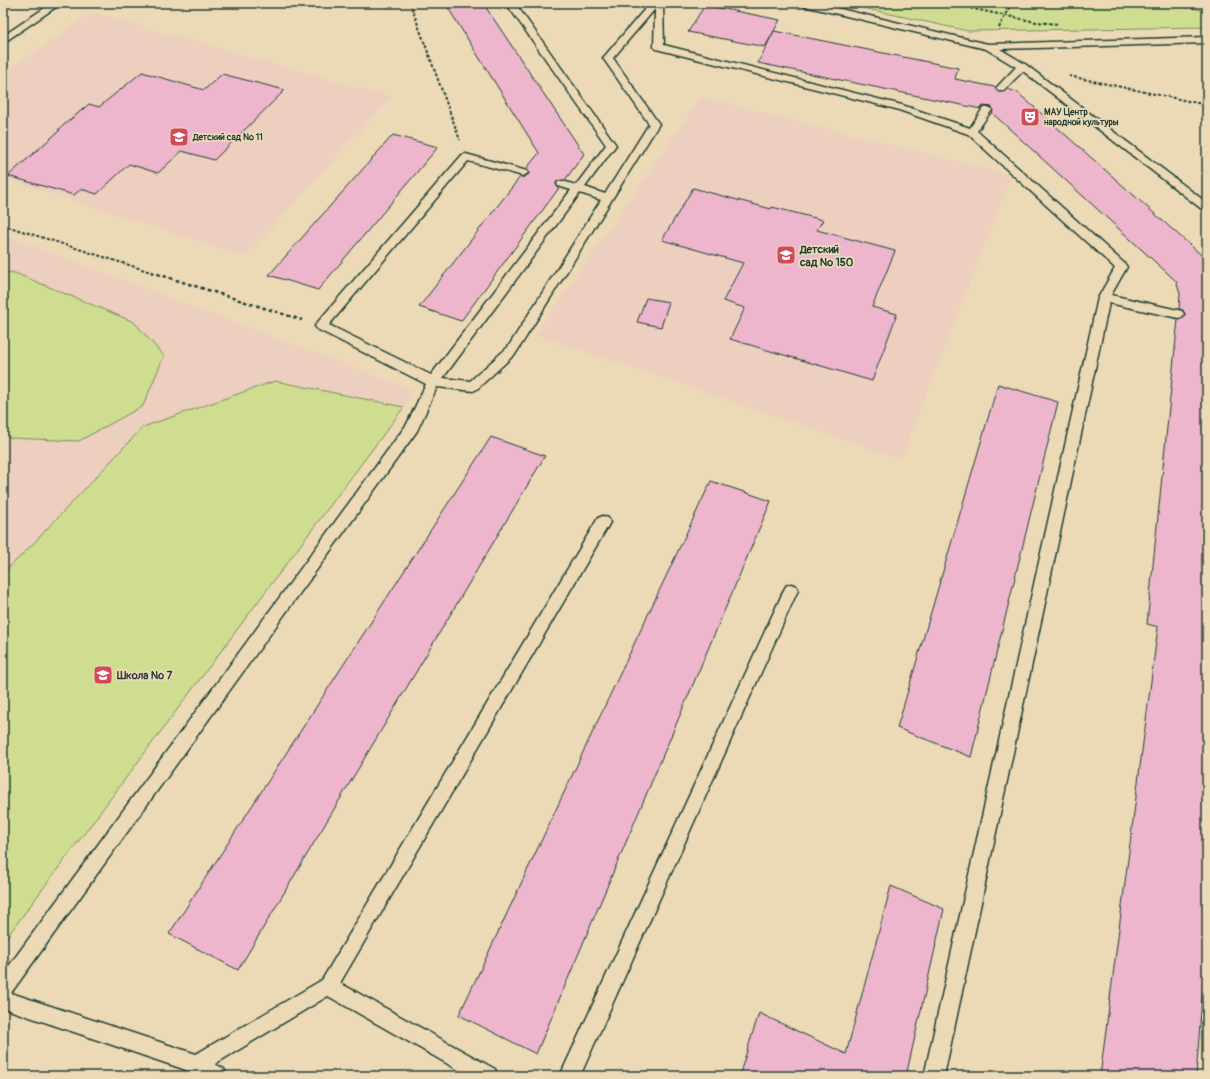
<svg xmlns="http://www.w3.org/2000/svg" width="1210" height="1079" font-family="Pangolin,sans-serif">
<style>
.built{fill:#eccfbe}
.green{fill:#cfdd90;stroke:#778d62}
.building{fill:#edb6cd;stroke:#1f3d34}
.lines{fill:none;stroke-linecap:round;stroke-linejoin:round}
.service-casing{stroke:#1f3d34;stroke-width:3}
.path-far1{stroke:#1f3d34;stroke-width:2;stroke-dasharray:3 2;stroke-linecap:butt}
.path{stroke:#1f3d34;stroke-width:2.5;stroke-dasharray:3.5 3;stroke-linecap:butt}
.service{fill:#ecdab7;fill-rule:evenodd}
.labels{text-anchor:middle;stroke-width:3.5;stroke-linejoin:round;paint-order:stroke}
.far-poi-label{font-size:9px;font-weight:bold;fill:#1f3d34;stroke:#ecdab7;text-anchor:start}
.poi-label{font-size:11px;font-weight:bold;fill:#1f3d34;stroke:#ecdab7;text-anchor:start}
</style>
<rect width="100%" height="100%" fill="#ecdab7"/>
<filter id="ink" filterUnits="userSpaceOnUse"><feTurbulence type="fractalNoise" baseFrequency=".025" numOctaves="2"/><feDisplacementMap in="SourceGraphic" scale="8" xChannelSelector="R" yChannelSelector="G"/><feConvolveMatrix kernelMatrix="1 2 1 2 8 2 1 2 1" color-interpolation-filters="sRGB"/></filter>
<g filter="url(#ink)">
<!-- built -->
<g class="built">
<polygon points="92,12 391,97 245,257 3,178 3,74"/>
<polygon points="701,97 1012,175 901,459 535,335"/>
<polygon points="3,234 412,390 404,407 3,942"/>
</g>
<!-- green -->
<g class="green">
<polygon points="840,3 1167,3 1207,11 1207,27 968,31"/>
<polygon points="3,272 15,273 134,322 164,356 143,406 79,441 11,438 3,434"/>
<polygon points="275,381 404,407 3,942 3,573 30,547 143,427"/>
</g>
<!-- building -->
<g class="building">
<polygon points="445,3 483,3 584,154 565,180 557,181 556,185 559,188 461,321 419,307 520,177 524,177 529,174 529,172 526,169 539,153"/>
<polygon points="705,5 780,20 765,47 688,32"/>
<polygon points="774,31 958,68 955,79 995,87 998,92 1004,92 1007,89 1017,92 1207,260 1207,936 1196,1076 1100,1076 1158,627 1147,624 1178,319 1182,318 1185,315 1183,310 1179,309 1180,294 1176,281 992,113 993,111 992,107 983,106 981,109 758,63"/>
<polygon points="142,72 204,90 222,74 285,90 214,160 182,151 158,173 129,164 97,194 81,189 74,195 8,176 60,130 58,130 89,104 99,107"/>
<polygon points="393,135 438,147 318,290 269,275"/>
<polygon points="693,188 771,209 772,207 823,220 817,230 895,251 872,307 897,314 872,381 730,339 745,308 723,301 743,263 662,240"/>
<polygon points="646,298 669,302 661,327 637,322"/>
<polygon points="998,384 1058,402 971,757 897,728"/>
<polygon points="491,437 545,456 238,970 169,934"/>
<polygon points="711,481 771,501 536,1054 459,1015"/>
<polygon points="891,886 944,909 906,1076 739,1076 759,1013 846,1054"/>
</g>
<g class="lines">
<!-- service casing -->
<g class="service-casing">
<g id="service">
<polygon points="52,3 62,3 3,43 3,36"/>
<path d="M506,3H515L616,145L585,187L605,194L649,124L603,58L650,3H663L664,45L902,105L970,128L983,108H991L992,110L977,131L1125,264L1127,267L1111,295L1178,310L1182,311L1184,314L1182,317L1178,318L1109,303L944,1076H924L1098,298L1115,268L968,134L896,109L656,49L654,47L655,9L613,58L659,124L516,353L477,389L473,391L437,387L417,431L11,993L196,1054L322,980L598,518L603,516L608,518L610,522L608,526L340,983L495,1069L498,1076H469L328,996L215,1064L224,1069L227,1076H199L192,1072L3,1008V974L407,424L426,384L317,329L315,326L317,323L462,155L466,154L527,171L528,173L523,176L468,161L329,325L431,375L571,190L558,186L557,184L558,182L562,181L576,185L606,145ZM580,193L601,200L508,347L470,381L443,378Z"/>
<polygon points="800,3 815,3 988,44 1207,37 1207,43 1000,49 1025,64 1207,203 1207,212 1203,210 1023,71 1004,90 998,90 996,88 998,86 1016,67 986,49 804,6"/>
<polygon points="791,584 796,586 798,590 580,1076 560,1076 784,590 786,586"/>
</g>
</g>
<!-- path-far1 -->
<g class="path-far1">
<polyline points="410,3 460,140"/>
<polyline points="946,3 1036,22 1059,24"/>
<polyline points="999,28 1011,3"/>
<polyline points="1069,76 1207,105"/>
<polyline points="3,225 154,273"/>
</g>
<!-- path -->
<polyline class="path" points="151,272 302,320"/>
<!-- service -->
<use href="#service" class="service"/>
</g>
</g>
<!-- icons -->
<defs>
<g id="theatre-square" transform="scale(1)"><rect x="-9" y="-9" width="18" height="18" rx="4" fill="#d1495b" stroke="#ecdab7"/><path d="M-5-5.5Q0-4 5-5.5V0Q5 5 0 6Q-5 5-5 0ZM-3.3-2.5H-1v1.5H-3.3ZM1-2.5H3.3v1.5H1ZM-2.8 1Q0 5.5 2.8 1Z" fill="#fff"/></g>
<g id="school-square" transform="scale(1)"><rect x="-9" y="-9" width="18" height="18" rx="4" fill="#d1495b" stroke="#ecdab7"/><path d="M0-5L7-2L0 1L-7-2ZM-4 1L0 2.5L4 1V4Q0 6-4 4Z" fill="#fff"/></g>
</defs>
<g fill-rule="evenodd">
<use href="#theatre-square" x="1030" y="117"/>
<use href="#school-square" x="179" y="137"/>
<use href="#school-square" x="786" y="255"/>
<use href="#school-square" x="103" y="675"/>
</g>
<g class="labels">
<!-- far-poi labels -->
<g class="far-poi-label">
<text x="1044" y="115">МАУ Центр<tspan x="1044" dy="10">народной культуры</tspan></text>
<text x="193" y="140">Детский сад № 11</text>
</g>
<!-- poi labels -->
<g class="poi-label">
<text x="800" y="253">Детский<tspan x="800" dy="13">сад № 150</tspan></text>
<text x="117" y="679">Школа № 7</text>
</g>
</g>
<!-- margin -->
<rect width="1210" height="1079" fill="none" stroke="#ecdab7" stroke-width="16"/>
<rect x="8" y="8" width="1194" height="1063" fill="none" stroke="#1f3d34" stroke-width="1.5" filter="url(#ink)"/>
</svg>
